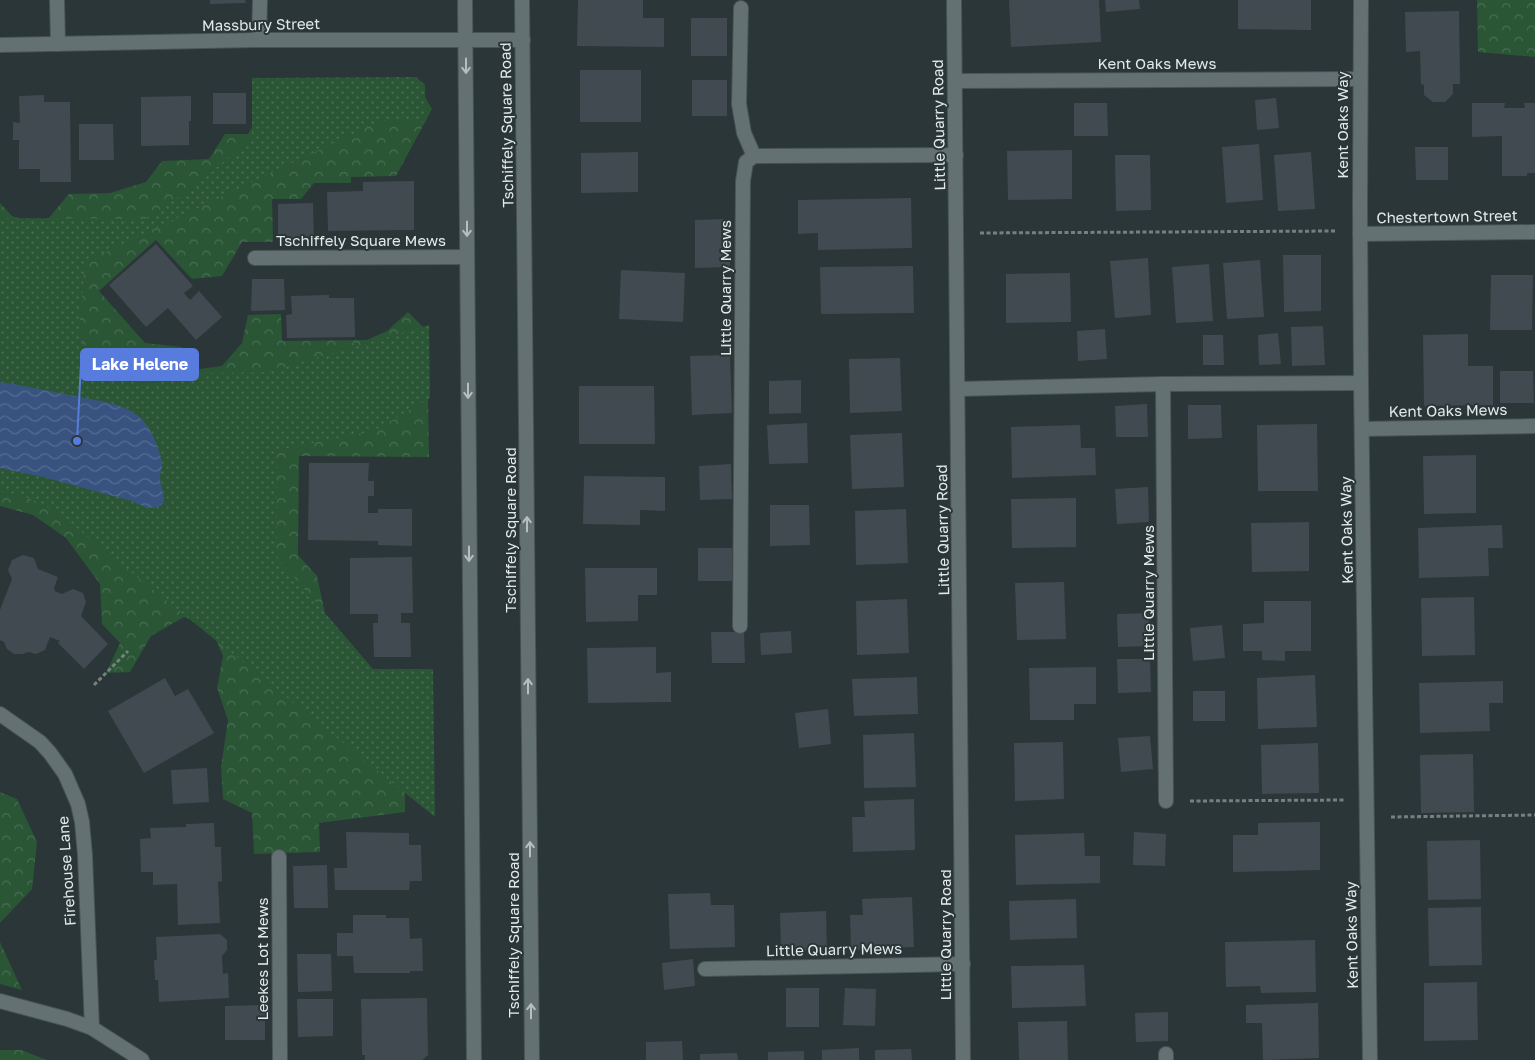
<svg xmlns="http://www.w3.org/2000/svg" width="1535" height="1060" font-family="'Golos Text',sans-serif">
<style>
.forest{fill:url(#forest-crowns)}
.park{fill:url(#park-dots)}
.water{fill:url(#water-waves)}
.building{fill:#414a50}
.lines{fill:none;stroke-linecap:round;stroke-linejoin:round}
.service-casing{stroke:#495354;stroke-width:16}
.minor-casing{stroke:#495354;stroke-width:16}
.tertiary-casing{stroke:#495354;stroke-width:16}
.path{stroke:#768081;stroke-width:3;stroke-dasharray:4 2.5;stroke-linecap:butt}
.service{stroke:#647173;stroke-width:14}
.minor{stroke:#647173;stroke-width:14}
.tertiary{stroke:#647173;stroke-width:14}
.oneway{stroke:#b5bfc0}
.labels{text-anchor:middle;stroke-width:4;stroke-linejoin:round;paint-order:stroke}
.street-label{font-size:15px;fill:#e1e9e9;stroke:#2b3638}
.leader{fill:none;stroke:#587cdd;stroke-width:2}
.callout-dot{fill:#587cdd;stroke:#2b3638;stroke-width:2}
.callout{fill:#587cdd;stroke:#587cdd;stroke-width:2}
.callout-label{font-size:16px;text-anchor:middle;font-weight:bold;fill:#fff}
</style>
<defs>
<pattern id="forest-crowns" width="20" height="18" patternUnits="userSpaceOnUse" patternTransform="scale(1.25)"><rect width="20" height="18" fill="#2a5636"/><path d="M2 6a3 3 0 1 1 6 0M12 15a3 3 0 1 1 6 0" fill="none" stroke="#496e53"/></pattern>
<pattern id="park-dots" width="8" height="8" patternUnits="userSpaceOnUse" patternTransform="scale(1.25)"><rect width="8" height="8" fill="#2a5636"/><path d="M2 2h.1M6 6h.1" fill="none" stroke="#496e53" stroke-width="1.8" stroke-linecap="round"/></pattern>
<pattern id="water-waves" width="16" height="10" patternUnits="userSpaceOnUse" patternTransform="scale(1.25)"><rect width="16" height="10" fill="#395380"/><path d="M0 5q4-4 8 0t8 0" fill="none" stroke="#556c92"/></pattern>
</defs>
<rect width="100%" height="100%" fill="#2b3638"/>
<!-- forest -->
<g class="forest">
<polygon points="1477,0 1535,0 1535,57 1478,52"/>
<polygon points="416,82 432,109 396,176 351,177 351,183 314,183 301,199 272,199 273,242 242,242 222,276 192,279 156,240 99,291 145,343 182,347 193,370 222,366 242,343 248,315 281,314 282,341 367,340 387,331 408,312 427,331 429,457 299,456 298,555 317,576 330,637 361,675 405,677 405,812 319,823 320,852 254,854 252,813 223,799 221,767 228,720 217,688 223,656 211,629 184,617 151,636 130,672 106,673 120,643 102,624 100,584 66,538 33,515 0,506 0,203 12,216 42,226 69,194 110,193 146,182 162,161 209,159 225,134 248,134 265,105"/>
<polygon points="0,792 17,799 37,842 32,889 0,923"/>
<polygon points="0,942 22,990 0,984"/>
<polygon points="0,1050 21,1050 47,1060 0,1060"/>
</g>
<!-- park -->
<path class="park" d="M416,77L425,85L426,122L382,120L85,262L79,330L82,341L88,352L105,370L114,376L139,384H151L205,373L268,372L429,325L430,398L374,431L277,450V557L373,669H433L435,817L58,513C39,502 22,494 0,491V218L145,219L193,188L252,137V78Z"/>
<!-- water -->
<path class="water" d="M0,382C27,386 53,392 79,397C99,401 121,403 137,415C149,423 162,452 162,466C162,469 160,473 160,477C160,486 165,494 164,503L158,507L147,508L132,501L43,477L0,468Z"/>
<!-- building -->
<g class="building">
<polygon points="210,0 245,0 246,3 210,4"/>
<polygon points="578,0 643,0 643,18 664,18 664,47 577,46"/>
<polygon points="1009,0 1099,0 1101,42 1011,47"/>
<polygon points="1105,0 1139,0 1140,9 1106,12"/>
<polygon points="1238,0 1311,0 1311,30 1238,29"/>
<polygon points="1459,11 1460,84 1453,84 1453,94 1445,102 1433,102 1424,95 1424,85 1421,84 1420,51 1406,52 1405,12"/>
<rect x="691" y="18" width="36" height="38"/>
<rect x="580" y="70" width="61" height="52"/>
<rect x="692" y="80" width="35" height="36"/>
<rect x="213" y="93" width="33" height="31"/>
<polygon points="44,95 44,102 70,102 71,182 40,182 40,169 19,169 19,140 13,140 13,122 20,123 19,96"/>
<polygon points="191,96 191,121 189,121 189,145 141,146 141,97"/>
<polygon points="1276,98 1279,128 1257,130 1255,100"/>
<polygon points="1074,103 1107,103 1108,136 1074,136"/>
<polygon points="1472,103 1505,103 1504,108 1525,108 1524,103 1535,103 1535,173 1527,173 1527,176 1502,176 1502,136 1472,137"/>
<polygon points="79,124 113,124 114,160 79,160"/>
<polygon points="1259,144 1263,200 1226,203 1222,147"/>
<polygon points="1415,147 1448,147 1448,180 1416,180"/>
<polygon points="1072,150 1072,199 1008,200 1007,151"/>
<polygon points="638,152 638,192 581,193 581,153"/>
<polygon points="1311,152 1315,209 1278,211 1274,155"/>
<polygon points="1115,155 1150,155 1151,210 1116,211"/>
<polygon points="414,181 414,230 328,231 327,192 363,191 363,182"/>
<polygon points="911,198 912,248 818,250 818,233 798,234 798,200"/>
<polygon points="313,203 314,238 278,238 278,204"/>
<polygon points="729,219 730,267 695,268 695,220"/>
<polygon points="156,244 193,286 184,293 190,300 199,291 222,317 196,340 168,308 146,327 109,285"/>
<polygon points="1283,255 1321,255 1321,311 1284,312"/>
<polygon points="1148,258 1151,315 1115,318 1110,261"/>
<polygon points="1260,260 1264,317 1227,319 1223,263"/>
<polygon points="1209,264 1213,321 1176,323 1172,267"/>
<polygon points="913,266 914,313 821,314 820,267"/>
<polygon points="621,270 685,273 683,322 619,319"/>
<polygon points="1070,273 1071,322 1006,323 1006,274"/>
<polygon points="1491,275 1533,275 1532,330 1490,330"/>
<polygon points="252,279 284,279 285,310 251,311"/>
<polygon points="329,295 329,298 354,298 355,337 287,338 286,315 292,314 291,296"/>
<polygon points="1323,326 1325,365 1292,366 1291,327"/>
<polygon points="1105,329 1107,359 1078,361 1077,331"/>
<polygon points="1278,333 1281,364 1259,365 1258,335"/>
<polygon points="1468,334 1468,366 1493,366 1493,405 1424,406 1423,335"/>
<polygon points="1203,335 1223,335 1224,365 1203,365"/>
<polygon points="730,355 732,413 692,415 690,356"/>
<polygon points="900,358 902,411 850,413 849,359"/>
<polygon points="1500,371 1533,371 1534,403 1500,403"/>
<polygon points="801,380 801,413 769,414 769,381"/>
<polygon points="579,386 654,386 655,444 579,444"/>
<polygon points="1147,404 1148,437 1116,437 1115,406"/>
<polygon points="1188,405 1221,405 1222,438 1188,439"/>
<polygon points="807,423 808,463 769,464 767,425"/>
<polygon points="1317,424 1318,491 1258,491 1257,425"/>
<polygon points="1080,425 1081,448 1095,448 1096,475 1012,478 1011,427"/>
<polygon points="902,433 904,487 852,489 850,435"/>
<polygon points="1476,455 1476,513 1424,514 1423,456"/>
<polygon points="309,463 369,463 368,481 374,481 374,496 368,496 368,513 378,513 378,509 412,509 412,546 378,545 378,541 308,540"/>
<polygon points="731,464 732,499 700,500 699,466"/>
<polygon points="584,476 665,477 665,511 640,510 640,525 583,524"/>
<polygon points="1148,487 1149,522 1117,524 1115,489"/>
<polygon points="1076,498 1076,547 1012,548 1011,499"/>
<polygon points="770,505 809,505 810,545 770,546"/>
<polygon points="906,509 908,563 856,565 855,511"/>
<polygon points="1309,522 1309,571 1252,572 1251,523"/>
<polygon points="1502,525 1503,548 1488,548 1489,576 1419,578 1418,528"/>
<rect x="698" y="548" width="34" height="33"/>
<polygon points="23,555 34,558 38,569 58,577 54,588 55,591 62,594 73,589 83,593 86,602 81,616 108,644 84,669 58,643 60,641 50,637 45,650 36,654 29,652 22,654 14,654 7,649 4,642 0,640 0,610 12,579 8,570 12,560"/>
<polygon points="412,557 413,613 401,613 401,623 410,623 411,657 374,657 373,623 378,623 378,614 350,614 350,558"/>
<polygon points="585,568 657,568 657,595 638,595 638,621 586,622"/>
<polygon points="1064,582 1066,639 1017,640 1015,583"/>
<polygon points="1474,597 1475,655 1422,656 1421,598"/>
<polygon points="907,599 909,653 857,655 856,601"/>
<polygon points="1264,601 1311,601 1311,651 1285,651 1285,661 1262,660 1262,651 1243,651 1243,624 1264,623"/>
<polygon points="1149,613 1149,646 1118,647 1117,614"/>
<polygon points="1222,625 1225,658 1193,661 1190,628"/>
<polygon points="791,631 792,653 761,655 760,633"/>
<polygon points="711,632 744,632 745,663 712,663"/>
<polygon points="656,647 656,673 671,672 671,702 588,703 587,648"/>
<polygon points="1117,659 1150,659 1151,692 1118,693"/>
<polygon points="1096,667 1096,704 1074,704 1074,720 1030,720 1029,668"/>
<polygon points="1315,675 1317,727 1258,729 1257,678"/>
<polygon points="917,677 918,714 854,716 852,679"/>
<polygon points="165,678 175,696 188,689 214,733 144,773 108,711"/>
<polygon points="1503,681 1503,703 1489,703 1490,731 1420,733 1419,683"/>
<rect x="1193" y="691" width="32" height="30"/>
<polygon points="828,709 831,744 799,748 795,713"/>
<polygon points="914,733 916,787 864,788 863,735"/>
<polygon points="1150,736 1153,769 1121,772 1118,738"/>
<polygon points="1063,742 1064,799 1015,801 1014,743"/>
<polygon points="1318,743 1319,793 1262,794 1261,745"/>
<polygon points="1473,754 1474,812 1421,813 1420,755"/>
<polygon points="207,768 209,802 173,804 171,770"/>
<polygon points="914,799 915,850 853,852 852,817 865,817 864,801"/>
<polygon points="1320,822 1320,870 1233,872 1233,835 1258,835 1258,823"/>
<polygon points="214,823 215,847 221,847 222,881 218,882 220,923 178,925 177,884 153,885 153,872 141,872 140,839 151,838 150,828 186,827 186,824"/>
<polygon points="346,832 409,833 409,845 421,845 422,881 410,881 409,890 335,890 334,868 347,868"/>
<polygon points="1134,832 1166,834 1165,866 1133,865"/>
<polygon points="1084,833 1085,856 1100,856 1100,883 1016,885 1015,835"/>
<polygon points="1480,840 1481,899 1428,900 1427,841"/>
<polygon points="327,865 328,908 294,908 293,866"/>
<polygon points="710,893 711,905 734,905 735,947 670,949 668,894"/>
<polygon points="912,897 914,947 851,950 850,915 863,915 862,899"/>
<polygon points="1076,899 1077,938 1010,940 1009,901"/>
<polygon points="1481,907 1482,965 1429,966 1428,908"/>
<polygon points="826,911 827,950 781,951 780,913"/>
<polygon points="353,915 386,915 386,918 409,918 410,939 422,938 423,971 410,971 410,973 354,973 353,956 337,956 337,933 353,933"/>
<polygon points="220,934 227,940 227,950 222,956 223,974 228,973 229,998 159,1002 158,980 155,980 154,960 157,960 156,937"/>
<polygon points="1315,940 1316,992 1261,993 1260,986 1226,987 1225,942"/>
<polygon points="297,954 331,954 332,991 298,992"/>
<polygon points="693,959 695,986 664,990 662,963"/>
<polygon points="1084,965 1086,1006 1012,1008 1011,966"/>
<polygon points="1477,982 1478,1040 1424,1041 1424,983"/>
<rect x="786" y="988" width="33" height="39"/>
<polygon points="845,988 876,989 875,1026 843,1025"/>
<polygon points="427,998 428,1055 422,1060 365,1060 365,1055 362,1055 361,999"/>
<polygon points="297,999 333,999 333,1036 298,1037"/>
<polygon points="1318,1003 1319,1058 1263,1060 1262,1023 1246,1023 1246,1005"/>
<polygon points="265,1005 265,1040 225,1040 225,1006"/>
<polygon points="1168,1012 1168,1041 1136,1042 1135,1013"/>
<polygon points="1067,1021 1068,1060 1019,1060 1018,1022"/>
<polygon points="682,1041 683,1060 646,1060 646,1042"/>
<polygon points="859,1048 859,1060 822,1060 822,1050"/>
<polygon points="911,1049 912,1060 875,1060 875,1050"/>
<polygon points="804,1051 804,1060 768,1060 768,1052"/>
<polygon points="737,1053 738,1060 700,1060 700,1054"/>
</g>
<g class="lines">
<!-- service casing -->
<g class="service-casing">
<g id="service">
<polyline points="741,8 739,104 744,133 754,156"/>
<polyline points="259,40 260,0"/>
<polyline points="955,81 1359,79"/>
<polyline points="255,258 467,257"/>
<polyline points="1163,384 1166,801"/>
<polyline points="958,389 1163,384 1361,383"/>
<polyline points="1362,429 1535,426"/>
<polyline points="740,626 743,181 746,162 754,156 956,155"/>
<polyline points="279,857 280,1060"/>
<polyline points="705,969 963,964"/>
<polyline points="1166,1054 1166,1060"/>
</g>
</g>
<!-- minor casing -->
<g class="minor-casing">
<g id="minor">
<polyline points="57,0 58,44"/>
<polyline points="954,0 963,1060"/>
<polyline points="1361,0 1360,205 1361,383 1370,1060"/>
<polyline points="0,45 259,40 523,40"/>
<polyline points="1360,234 1535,232"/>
<polyline points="0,714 40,742 50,753 65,774 78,804 82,822 85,855 92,1028"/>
<polyline points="0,1001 67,1019 92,1028 142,1060"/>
</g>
</g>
<!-- tertiary casing -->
<g class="tertiary-casing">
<g id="tertiary">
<polyline points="465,0 474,1060"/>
<polyline points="522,0 532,1060"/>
</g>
</g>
<!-- path -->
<g class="path">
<polyline points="980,233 1336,231"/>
<polyline points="94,685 128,651"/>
<polyline points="1190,801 1344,800"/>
<polyline points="1391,817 1535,815"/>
</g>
<!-- service -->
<use href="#service" class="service"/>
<!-- minor -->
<use href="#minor" class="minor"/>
<!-- tertiary -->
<use href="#tertiary" class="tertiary"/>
</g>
<!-- one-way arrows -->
<defs><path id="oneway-shaft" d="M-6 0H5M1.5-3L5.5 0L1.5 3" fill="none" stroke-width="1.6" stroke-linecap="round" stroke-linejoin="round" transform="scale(1.25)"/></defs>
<g class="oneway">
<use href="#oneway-shaft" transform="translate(466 66) rotate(90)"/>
<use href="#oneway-shaft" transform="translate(467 229) rotate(90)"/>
<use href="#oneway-shaft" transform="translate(468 391) rotate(90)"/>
<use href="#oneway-shaft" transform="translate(527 524) rotate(-90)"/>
<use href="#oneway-shaft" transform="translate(469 554) rotate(90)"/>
<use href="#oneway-shaft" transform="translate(528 686) rotate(-90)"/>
<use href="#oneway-shaft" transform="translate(530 849) rotate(-90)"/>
<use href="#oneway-shaft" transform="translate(531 1011) rotate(-90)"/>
</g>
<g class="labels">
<!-- street labels -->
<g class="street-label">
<text transform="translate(261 25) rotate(-1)" y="5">Massbury Street</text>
<text x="1157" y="69">Kent Oaks Mews</text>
<text transform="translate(507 125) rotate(-91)" y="5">Tschiffely Square Road</text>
<text transform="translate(939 125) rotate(-91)" y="5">Little Quarry Road</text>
<text transform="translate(1343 125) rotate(-90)" y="5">Kent Oaks Way</text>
<text transform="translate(1447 217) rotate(-1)" y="5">Chestertown Street</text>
<text x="361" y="246">Tschiffely Square Mews</text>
<text transform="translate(726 288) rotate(-90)" y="5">Little Quarry Mews</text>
<text transform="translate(1448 411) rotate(-1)" y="5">Kent Oaks Mews</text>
<text transform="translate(511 530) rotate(-90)" y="5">Tschiffely Square Road</text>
<text transform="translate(943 530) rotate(-91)" y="5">Little Quarry Road</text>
<text transform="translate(1347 530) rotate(-91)" y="5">Kent Oaks Way</text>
<text transform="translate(1149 593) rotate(-90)" y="5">Little Quarry Mews</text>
<text transform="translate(67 871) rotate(-94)" y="5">Firehouse Lane</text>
<text transform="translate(514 935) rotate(-90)" y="5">Tschiffely Square Road</text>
<text transform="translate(946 935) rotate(-90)" y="5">Little Quarry Road</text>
<text transform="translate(1352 935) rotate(-91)" y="5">Kent Oaks Way</text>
<text transform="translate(834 950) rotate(-1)" y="5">Little Quarry Mews</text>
<text transform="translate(263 959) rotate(-90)" y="5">Leekes Lot Mews</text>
</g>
</g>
<!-- callouts -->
<path class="leader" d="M77 441L81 364"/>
<circle class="callout-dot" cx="77" cy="441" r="5"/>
<rect class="callout" x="81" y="349" width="117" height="31" rx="5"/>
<g class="callout-label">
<text x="140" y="370">Lake Helene</text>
</g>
</svg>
